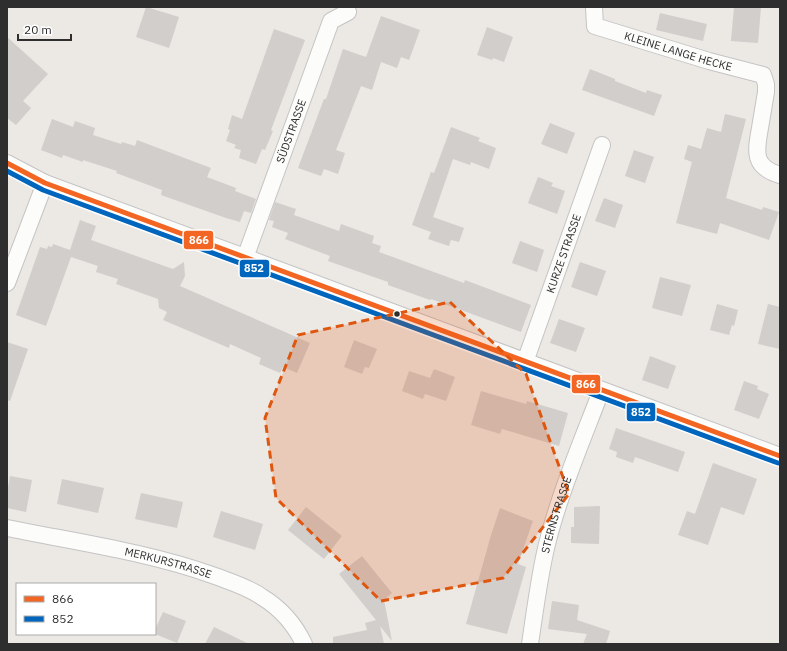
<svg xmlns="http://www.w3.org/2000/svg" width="787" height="651" font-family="'IBM Plex Sans',sans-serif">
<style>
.building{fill:#d1cecb}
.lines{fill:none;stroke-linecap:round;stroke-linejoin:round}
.minor-casing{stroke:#c5c4c5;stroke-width:18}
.minor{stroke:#fcfcfb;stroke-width:16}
.bus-1-casing{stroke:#fff;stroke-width:8}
.bus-2-casing{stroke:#fff;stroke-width:8}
.bus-1{stroke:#f26522;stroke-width:5}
.bus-2{stroke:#0065bd;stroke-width:5}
.marked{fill:#df570e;fill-opacity:0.2;stroke:#df570e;stroke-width:3;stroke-dasharray:8 5;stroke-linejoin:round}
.bus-dot{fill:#2e2e2e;stroke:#fff;stroke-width:1.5}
.labels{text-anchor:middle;stroke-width:3;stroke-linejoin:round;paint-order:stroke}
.street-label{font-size:11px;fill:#2e2e2e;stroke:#fff}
.line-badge{stroke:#fff;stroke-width:1.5}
.badge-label{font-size:11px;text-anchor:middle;font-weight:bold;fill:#fff}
</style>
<rect width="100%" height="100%" fill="#ece8e4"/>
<!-- building -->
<g class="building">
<polygon points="146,7 179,17 169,48 136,37"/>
<polygon points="734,7 761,7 758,43 731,41"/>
<polygon points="660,13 707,24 703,41 656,30"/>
<polygon points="381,16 420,30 409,60 401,57 397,68 381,62 372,90 361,86 336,150 345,153 338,174 324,169 321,176 298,168 324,99 326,99 343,49 366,57"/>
<polygon points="487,27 513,37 504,62 493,58 492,60 477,55"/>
<polygon points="274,29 305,40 271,130 273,131 265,150 262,149 256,164 239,158 241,150 234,148 236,145 226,141 230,130 228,129 232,115 242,119"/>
<polygon points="7,37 48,74 23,101 31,108 16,125 7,118"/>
<polygon points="590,69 615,79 615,81 646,93 647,90 662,95 654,116 582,90"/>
<polygon points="725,114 746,119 726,198 762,210 763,207 779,212 769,240 720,223 717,234 676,223 692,162 684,159 688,145 701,149 707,128 721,132"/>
<polygon points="52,119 73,127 75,121 95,128 93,135 121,144 122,142 135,146 137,140 211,168 207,177 236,188 235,191 256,199 251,213 244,211 240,222 226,218 161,195 162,190 116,173 117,171 83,160 83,162 63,155 62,158 41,150"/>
<polygon points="550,123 575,133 567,154 541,144"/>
<polygon points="451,127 480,138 478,141 496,148 489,169 471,162 470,165 453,159 433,217 464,228 459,242 451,240 449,246 428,239 431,232 412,225 431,172 434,173"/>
<polygon points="634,150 654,157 645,183 625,176"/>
<polygon points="538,177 553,183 551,186 565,191 557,214 528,203"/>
<polygon points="604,198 623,205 615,228 595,221"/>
<polygon points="275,202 296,209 294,215 339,231 341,224 374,236 372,243 381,246 379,252 464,283 465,280 531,305 521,332 431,299 430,300 388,285 388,282 328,261 330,256 285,239 288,233 272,227 274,221 269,220"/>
<polygon points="80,220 96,226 91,240 173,269 184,262 185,276 180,286 310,343 297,373 283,367 280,373 259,364 261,358 230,344 229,348 163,320 167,312 159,308 158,299 116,284 118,279 96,272 98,266 71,257 46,326 16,315 40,247 47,249 48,246 52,247 53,244 70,250"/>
<polygon points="520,241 544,250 537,272 512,263"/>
<polygon points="580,262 606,271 597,296 571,287"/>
<polygon points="660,277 691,285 682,316 652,308"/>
<polygon points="717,304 738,310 734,326 732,325 729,335 710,330"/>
<polygon points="768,304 780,307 780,349 758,344"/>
<polygon points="559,319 585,328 576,352 550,343"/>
<polygon points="354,340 377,349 369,368 365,367 362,374 344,367"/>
<polygon points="7,342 28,349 10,401 7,400"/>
<polygon points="650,356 676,366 668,389 642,380"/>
<polygon points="434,369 455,377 446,401 425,394 423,399 402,391 409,371 430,378"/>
<polygon points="744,381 758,386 757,389 769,394 759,419 734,410"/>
<polygon points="481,391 526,404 527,401 568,413 559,446 502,429 500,434 471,425"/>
<polygon points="616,428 685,452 678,472 635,457 633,463 616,457 617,452 609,449"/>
<polygon points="713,463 757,479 744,515 721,507 708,545 678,535 687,511 695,514"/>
<polygon points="10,476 32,480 26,512 7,508 7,493"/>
<polygon points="62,479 104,488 98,513 57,504"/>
<polygon points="141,493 183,502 177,528 135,519"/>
<polygon points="600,506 599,544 571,543 571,527 574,527 574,507"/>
<polygon points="306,507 342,536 324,559 288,530"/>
<polygon points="500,508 533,521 518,564 526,567 507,634 466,624 491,535"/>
<polygon points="221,511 263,524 255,550 213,537"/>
<polygon points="362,556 392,593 384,600 392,641 380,626 384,644 333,644 333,637 367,630 365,623 376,620 339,574"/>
<polygon points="552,601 579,605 577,620 610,631 606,644 583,644 587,634 548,629"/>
<polygon points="163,612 186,621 177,643 155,634 155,630"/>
<polygon points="214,627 249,644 205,644"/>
</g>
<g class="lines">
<!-- minor casing -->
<g class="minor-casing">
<g id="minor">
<path id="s1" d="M594,7L595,26L709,61L763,75L766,84V92C764,104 762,116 760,128C756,151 752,167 780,175"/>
<polyline points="7,163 45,183 780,456"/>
<path id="s2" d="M245,258L331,21L348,12"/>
<polyline points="7,283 45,183"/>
<path id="s3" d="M525,362L602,145"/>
<path id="s4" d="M7,528C76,542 148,552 215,576C231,582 248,587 262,597C280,608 295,625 304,644"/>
<path id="s5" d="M530,644C535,611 539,577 547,544C560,492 582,441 601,391"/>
</g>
</g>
<!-- minor -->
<use href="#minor" class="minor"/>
<!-- bus-1 casing -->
<g class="bus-1-casing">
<polyline id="bus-1" points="7,163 45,183 780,456"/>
</g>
<!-- bus-2 casing -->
<g class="bus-2-casing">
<polyline id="bus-2" points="7,171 43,190 778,463"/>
</g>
<!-- bus-1 -->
<use href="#bus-1" class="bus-1"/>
<!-- bus-2 -->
<use href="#bus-2" class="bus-2"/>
</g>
<!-- marked area -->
<path class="marked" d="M450,302L526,374L569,494L503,578L381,601L276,498L265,418L298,335Z"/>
<!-- markers -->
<circle class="bus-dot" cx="397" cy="314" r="3.5"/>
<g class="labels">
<!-- street labels -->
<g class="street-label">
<text dy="4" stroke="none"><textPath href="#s1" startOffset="106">KLEINE LANGE HECKE</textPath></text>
<text dy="4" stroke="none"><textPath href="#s2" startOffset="135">SÜDSTRASSE</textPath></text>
<text dy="4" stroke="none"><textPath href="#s3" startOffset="115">KURZE STRASSE</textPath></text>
<text dy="4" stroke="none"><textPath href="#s5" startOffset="132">STERNSTRASSE</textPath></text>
<text dy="4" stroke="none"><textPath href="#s4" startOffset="165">MERKURSTRASSE</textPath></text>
</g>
</g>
<g class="line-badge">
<rect x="183" y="230" width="31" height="20" rx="4" fill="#f26522"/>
<rect x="239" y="259" width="31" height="19" rx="4" fill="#0065bd"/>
<rect x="571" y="374" width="30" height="20" rx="4" fill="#f26522"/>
<rect x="626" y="402" width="30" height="20" rx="4" fill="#0065bd"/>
</g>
<g class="badge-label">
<text x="199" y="244">866</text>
<text x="254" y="272">852</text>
<text x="586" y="388">866</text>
<text x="641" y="416">852</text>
</g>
<!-- border -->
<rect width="787" height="651" fill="none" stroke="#2e2e2e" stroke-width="16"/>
<!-- legend -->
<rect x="16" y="583" width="140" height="52" fill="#ffffff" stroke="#ababab"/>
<rect x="24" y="596" width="20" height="6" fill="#f26522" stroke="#ababab"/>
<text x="52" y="603" font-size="12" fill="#2e2e2e">866</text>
<rect x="24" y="616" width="20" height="6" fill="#0065bd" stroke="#ababab"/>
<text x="52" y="623" font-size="12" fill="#2e2e2e">852</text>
<!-- scale -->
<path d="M18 34v6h53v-6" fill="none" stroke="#2e2e2e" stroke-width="2"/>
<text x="24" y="34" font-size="12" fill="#2e2e2e" stroke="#ffffff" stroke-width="3" paint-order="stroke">20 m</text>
</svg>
